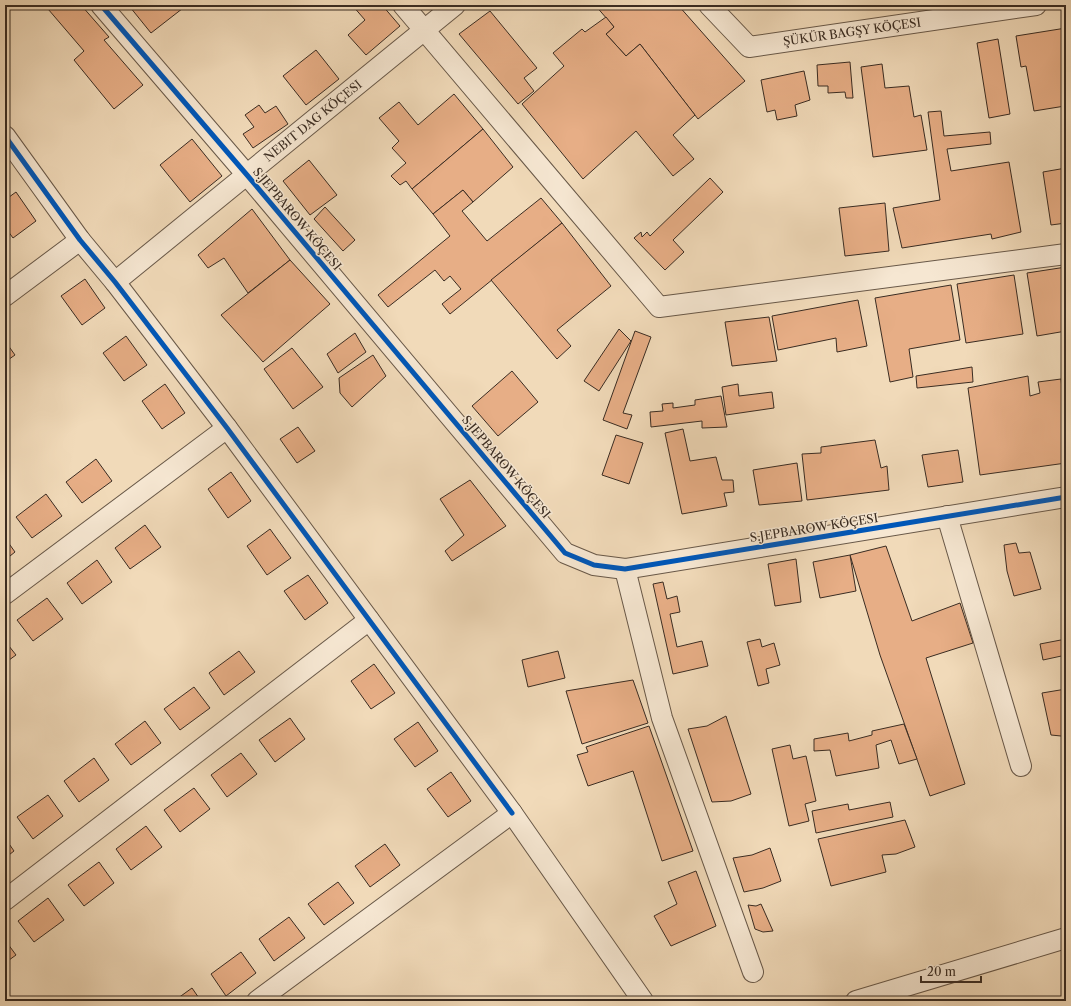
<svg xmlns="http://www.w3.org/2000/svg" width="1071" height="1006" font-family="'Libre Caslon Text',serif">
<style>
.building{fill:#e7ae86;stroke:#3a2c22}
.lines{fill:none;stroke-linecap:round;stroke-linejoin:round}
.minor-casing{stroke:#685848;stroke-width:22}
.minor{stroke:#f6e7d2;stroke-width:20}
.cycleway-casing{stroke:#f6e7d2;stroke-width:8}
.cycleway{stroke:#0057b8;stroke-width:5}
.labels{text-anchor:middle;stroke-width:3;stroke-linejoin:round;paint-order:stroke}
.street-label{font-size:12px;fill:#3a2c22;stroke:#f6e7d2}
</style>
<rect width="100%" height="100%" fill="#f1dab9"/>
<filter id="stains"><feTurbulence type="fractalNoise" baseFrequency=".005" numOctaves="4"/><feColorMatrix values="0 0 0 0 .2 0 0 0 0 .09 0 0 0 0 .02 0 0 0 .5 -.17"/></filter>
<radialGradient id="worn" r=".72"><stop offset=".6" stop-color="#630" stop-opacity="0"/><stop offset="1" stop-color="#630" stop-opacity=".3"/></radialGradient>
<!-- building -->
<g class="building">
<polygon points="53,5 81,5 109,37 104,40 143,85 114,109 74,60 84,51 48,9"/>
<polygon points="133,5 187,5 151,33 130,7"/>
<polygon points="352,5 382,5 400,26 366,55 348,35 365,20"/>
<polygon points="595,5 678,5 745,81 698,119 640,44 626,56 606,34 614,27"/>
<polygon points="490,11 537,68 524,78 534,91 518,104 459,34"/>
<polygon points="606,17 614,27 606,34 626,56 640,44 695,115 673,135 694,159 673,176 636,131 583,179 522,104 564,66 553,53 582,29 585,32"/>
<polygon points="1066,28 1066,115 1065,106 1034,111 1026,66 1021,67 1016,36"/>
<polygon points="998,39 1010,114 989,118 977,43"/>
<polygon points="316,50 339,79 306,105 283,76"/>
<polygon points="850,62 853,98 846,98 845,92 828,93 828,86 818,86 817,65"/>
<polygon points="882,64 885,88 909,86 914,117 921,115 927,150 873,157 861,67"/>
<polygon points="804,71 810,100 795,105 797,116 777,120 775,110 767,112 761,80"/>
<polygon points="454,94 483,129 412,189 406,181 400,185 391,176 406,163 392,148 399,141 379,118 399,102 418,125"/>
<polygon points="259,105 265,113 276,106 288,124 253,148 243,134 254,127 245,115"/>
<polygon points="941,111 944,136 990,132 991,144 947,149 951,171 1009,162 1021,232 992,239 991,234 902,248 893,208 940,200 928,112"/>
<polygon points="483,129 513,167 473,202 463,190 433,214 412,189"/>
<polygon points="192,139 222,176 190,202 160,165"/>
<polygon points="309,160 337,195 310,215 283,181"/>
<polygon points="1066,168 1066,223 1051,225 1043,172"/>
<polygon points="710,178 723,192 673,240 684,252 665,270 634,238 641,232 642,237 647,232 650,236"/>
<polygon points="463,190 473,202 462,211 487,241 541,198 562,223 450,314 442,304 461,289 450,276 444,281 435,270 388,307 378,295 450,236 433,214"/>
<polygon points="16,192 36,221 13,238 5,227 5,200"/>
<polygon points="885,203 889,251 845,256 839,208"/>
<polygon points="325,207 355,240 343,251 314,219"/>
<polygon points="252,209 290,260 248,293 224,258 208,268 198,255"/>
<polygon points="562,223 611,286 557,330 571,346 557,359 491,280"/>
<polygon points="290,260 330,304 263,362 221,315"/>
<polygon points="1066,267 1066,331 1037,336 1027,273"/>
<polygon points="1014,275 1023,334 966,343 957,284"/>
<polygon points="85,279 105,308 82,325 61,296"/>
<polygon points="951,285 960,340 909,349 913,377 890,382 875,298"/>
<polygon points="858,300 867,346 837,352 836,338 778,350 772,316"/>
<polygon points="769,317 777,361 732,366 725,322"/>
<polygon points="619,329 631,341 599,391 584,381"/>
<polygon points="635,331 651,337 623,413 632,415 627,429 603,420"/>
<polygon points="355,333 366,352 338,373 327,354"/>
<polygon points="126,336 147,365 124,381 103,353"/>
<polygon points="5,341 15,355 5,362"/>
<polygon points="292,348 323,387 293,409 264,369"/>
<polygon points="373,355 386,376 352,407 340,393 339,378"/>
<polygon points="972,367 973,382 917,388 916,376"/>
<polygon points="512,371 538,402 498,436 472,406"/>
<polygon points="1028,376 1030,396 1040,393 1038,382 1061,379 1062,389 1066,389 1066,463 980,475 968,388"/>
<polygon points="165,384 185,413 162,429 142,401"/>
<polygon points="738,384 739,396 772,392 774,408 726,415 722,387"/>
<polygon points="721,396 727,427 702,428 702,421 651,427 650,412 663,411 662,404 673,403 673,408 695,405 695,400"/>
<polygon points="298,427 315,451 297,463 280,439"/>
<polygon points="683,429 690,461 716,457 722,480 733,480 734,492 724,493 727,506 682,514 665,433"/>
<polygon points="616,435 643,443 629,484 602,475"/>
<polygon points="875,440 881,468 887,466 889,490 807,500 802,454 821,453 821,447"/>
<polygon points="958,450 963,482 928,487 922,455"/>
<polygon points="96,459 112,481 82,503 66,482"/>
<polygon points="797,463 802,501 759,505 753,470"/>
<polygon points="231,472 251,501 228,518 208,489"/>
<polygon points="470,480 506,526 452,561 445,551 464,535 440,499"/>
<polygon points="46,494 62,516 32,538 16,517"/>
<polygon points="145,525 161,547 130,569 115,548"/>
<polygon points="270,529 291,558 267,575 247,546"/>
<polygon points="5,538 15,552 5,560"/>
<polygon points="1016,543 1019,553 1030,552 1041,589 1014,596 1007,571 1004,545"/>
<polygon points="886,546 912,621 960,603 973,643 926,658 965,784 930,796 880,655 850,555"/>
<polygon points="850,555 856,591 820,598 813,562"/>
<polygon points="796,559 801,602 775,606 768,564"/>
<polygon points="97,560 112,582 82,604 67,583"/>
<polygon points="308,575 328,603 305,620 284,591"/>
<polygon points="663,582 667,599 677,596 680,612 670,614 677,647 702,641 708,666 673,674 653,584"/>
<polygon points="47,598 63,619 33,641 17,620"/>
<polygon points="760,639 762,647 774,643 780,665 766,669 769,683 758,686 747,642"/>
<polygon points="1066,639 1066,655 1043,660 1040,644"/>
<polygon points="5,641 16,655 5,663"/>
<polygon points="239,651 255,672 224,695 209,673"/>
<polygon points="558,651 565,678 528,687 522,660"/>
<polygon points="374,664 395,693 371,709 351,681"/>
<polygon points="633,680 648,723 582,744 566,691"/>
<polygon points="194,687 210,708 180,730 164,709"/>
<polygon points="1066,689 1066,702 1063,702 1066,712 1066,733 1061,736 1051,735 1042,693"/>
<polygon points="726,716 751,794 731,801 712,802 688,729 707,726"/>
<polygon points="290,718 305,739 275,762 259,740"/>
<polygon points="145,721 161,743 131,765 115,744"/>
<polygon points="418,722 438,751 415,767 394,739"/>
<polygon points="904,724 917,759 899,764 891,740 876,745 879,768 836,776 830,750 814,751 814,739 848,733 849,741 872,735 872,731"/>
<polygon points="649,726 693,851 662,861 633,771 588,786 577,755 588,752 586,747"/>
<polygon points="790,745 793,759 806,756 816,801 805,804 809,821 789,826 772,749"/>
<polygon points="241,753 257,774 227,797 211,775"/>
<polygon points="94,758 109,780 79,802 64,781"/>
<polygon points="451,772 471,801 448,817 427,789"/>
<polygon points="194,788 210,809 180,832 164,810"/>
<polygon points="48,795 63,816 33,839 17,817"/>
<polygon points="890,802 893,817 816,833 812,811 848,804 849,810"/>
<polygon points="905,820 915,847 896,854 882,855 886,872 831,886 818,839"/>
<polygon points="146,826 162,847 131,870 116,849"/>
<polygon points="5,838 14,851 5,858"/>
<polygon points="385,844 400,865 370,887 355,866"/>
<polygon points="770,848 781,881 763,888 744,892 733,858 752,855"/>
<polygon points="99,862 114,883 84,906 68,885"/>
<polygon points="696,871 716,926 671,946 654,916 677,904 668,882"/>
<polygon points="338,882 354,903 324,925 308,904"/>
<polygon points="48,898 64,920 34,942 18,921"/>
<polygon points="761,904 773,931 763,932 755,929 748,905 756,906"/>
<polygon points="289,917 305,938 274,961 259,939"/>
<polygon points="5,940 16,955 5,963"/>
<polygon points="241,952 256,973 226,996 211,974"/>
<polygon points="192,988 201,1001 174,1001"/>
</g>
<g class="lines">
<!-- minor casing -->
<g class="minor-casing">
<g id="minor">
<polyline points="101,5 247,175 565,553 594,565 625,569 1066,497"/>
<polyline points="403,5 659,307 1066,254"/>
<polyline points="709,5 749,47 1036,5"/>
<polyline points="5,136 80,240 115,282 227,428 512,813"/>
<polyline points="115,282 455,5"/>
<polyline points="5,296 80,240"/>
<polyline points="947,516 1021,766"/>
<polyline points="625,569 662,718 753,972"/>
<polyline points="5,594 227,428"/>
<polyline points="5,900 369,620"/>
<polyline points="257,1001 512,813 643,1001"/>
<polyline points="856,1001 1066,938"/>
</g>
</g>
<!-- minor -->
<use href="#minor" class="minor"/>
<!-- cycleway casing -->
<g class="cycleway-casing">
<g id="cycleway">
<polyline points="101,5 247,175 565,553 594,565 625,569 1066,497"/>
<polyline points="5,136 80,240 115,282 227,428 512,813"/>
</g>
</g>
<!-- cycleway -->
<use href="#cycleway" class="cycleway"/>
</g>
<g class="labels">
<!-- street labels -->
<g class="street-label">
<text transform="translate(852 32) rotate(-8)" y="4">ŞÜKÜR BAGŞY KÖÇESI</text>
<text transform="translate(313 121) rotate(-39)" y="4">NEBIT DAG KÖÇESI</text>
<text transform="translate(297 219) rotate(50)" y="4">S.JEPBAROW KÖÇESI</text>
<text transform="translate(506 467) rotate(50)" y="4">S.JEPBAROW KÖÇESI</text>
<text transform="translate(814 528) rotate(-9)" y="4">S.JEPBAROW KÖÇESI</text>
</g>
</g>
<!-- margin -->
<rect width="1071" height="1006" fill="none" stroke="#f1dab9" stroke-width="20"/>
<rect x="6" y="6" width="1059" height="994" fill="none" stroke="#3a2c22" stroke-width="2"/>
<rect x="10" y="10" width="1051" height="986" fill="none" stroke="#3a2c22"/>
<!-- scale -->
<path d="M921 976v6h60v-6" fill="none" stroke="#3a2c22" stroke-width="2"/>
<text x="927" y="976" font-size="12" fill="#3a2c22" stroke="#f6e7d2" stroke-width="3" paint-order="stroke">20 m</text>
<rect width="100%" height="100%" filter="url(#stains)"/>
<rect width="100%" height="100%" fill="url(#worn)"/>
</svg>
